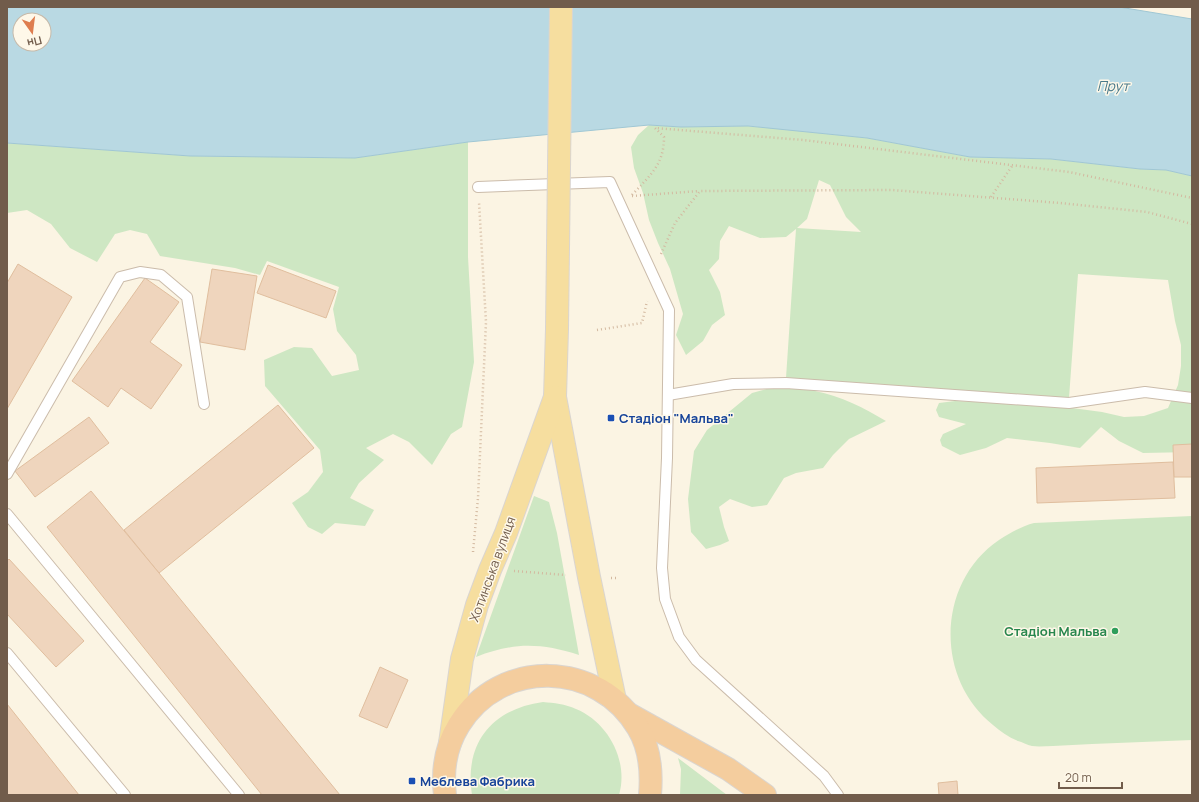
<svg xmlns="http://www.w3.org/2000/svg" width="1199" height="802" font-family="Manrope,sans-serif">
<style>
.green{fill:#cee7c3;fill-rule:evenodd}
.water{fill:#b9d9e3;stroke:#a0c7d4;fill-rule:evenodd}
.building{fill:#efd5bd;stroke:#e0be9e}
.lines{fill:none;stroke-linecap:round;stroke-linejoin:round}
.service-casing{stroke:#cbbcab;stroke-width:12}
.primary-casing{stroke:#dad5d0;stroke-width:24}
.trunk-casing{stroke:#dad5d0;stroke-width:24}
.path{stroke:#d3b9a0;stroke-width:2.5;stroke-dasharray:1 3;stroke-linecap:butt}
.service{stroke:#fff;stroke-width:10}
.primary{stroke:#f6de9f;stroke-width:22}
.trunk{stroke:#f4cd9e;stroke-width:22}
.primary-bridge-casing{stroke:#dad5d0;stroke-width:24;stroke-linecap:butt}
.primary-bridge{stroke:#f6de9f;stroke-width:22}
.transit-dot{fill:#1a4fb4;stroke:#fef8e9;stroke-width:1.5}
.leisure-dot{fill:#2e9e5b;stroke:#fef8e9;stroke-width:1.5}
.labels{text-anchor:middle;stroke-width:3;stroke-linejoin:round;paint-order:stroke}
.transit-label{font-size:13px;font-weight:bold;fill:#164399;stroke:#fef8e9;text-anchor:start}
.street-label{font-size:13px;fill:#715c4b;stroke:#fef8e9}
.leisure-label{font-size:13px;font-weight:bold;fill:#27864d;stroke:#fef8e9;text-anchor:end}
.water-label{font-size:14px;font-style:italic;fill:#49798a;stroke:#fef8e9}
</style>
<rect width="100%" height="100%" fill="#fbf4e3"/>
<!-- green -->
<g class="green">
<path d="M649,125L681,127L748,126L782,129L867,138L970,157L1051,159L1140,169L1166,170L1192,176V452L1143,453L1119,441L1101,427L1080,448L1050,443L1007,438L986,448L960,455L942,446L940,440L943,434L966,424L939,417L936,410L939,403L955,401L1028,404L1072,408L1102,412L1124,417L1144,416L1168,408L1178,385L1181,366V345L1175,321L1168,280L1078,274L1069,398L786,378L796,229L786,237L760,238L729,226L720,241L719,259L709,270L720,292L725,315L712,325L703,341L686,355L676,335L683,314L670,269L658,243L649,220L643,193L634,168L631,147L638,135ZM819,180L830,185L846,217L861,232L797,228L807,219Z"/>
<polygon points="468,142 468,257 474,362 462,427 451,434 432,465 409,442 393,434 366,448 384,460 359,483 350,498 374,510 365,526 335,523 322,534 308,527 292,503 308,492 323,472 320,450 265,386 264,360 294,347 312,348 332,376 359,370 356,355 337,331 333,309 339,287 267,261 260,275 235,268 160,256 147,234 130,230 115,234 97,262 70,248 51,224 27,210 7,213 7,143 190,156 355,158"/>
<path d="M774,387C787,389 802,388 815,391C841,396 864,408 886,421L849,439L833,455L823,468L796,473L784,478L767,505L752,507L730,499L719,507L724,527L729,541L720,545L706,549L691,532L688,499L694,451L707,430L752,393Z"/>
<path d="M534,496L549,502L557,533L579,655C541,643 514,642 476,657Z"/>
<path d="M1192,516V740C1159,741 1126,743 1092,744C1079,745 1066,745 1053,746C1046,746 1039,747 1032,746C1027,745 1022,742 1018,741C1008,737 1000,731 993,725C934,678 937,582 999,540C1010,533 1022,526 1034,523Z"/>
<path d="M543,702C554,703 565,704 576,709C608,722 629,761 619,795H472C464,743 492,709 543,702Z"/>
<polygon points="678,758 727,795 680,795 681,769"/>
</g>
<!-- water -->
<path class="water" d="M7,7H1119L1192,19V176L1166,170L1140,169L1051,159L970,157L867,138L748,126L681,127L649,125L468,142L355,158L190,156L7,143ZM20,20H44V44H20Z"/>
<!-- building -->
<g class="building">
<polygon points="18,264 72,297 7,409 7,283"/>
<polygon points="268,265 336,291 326,318 257,293"/>
<polygon points="212,269 257,276 245,350 200,342"/>
<polygon points="145,278 179,302 150,342 182,365 151,409 121,388 108,407 72,381"/>
<polygon points="278,405 314,448 159,573 124,530"/>
<polygon points="89,417 109,443 35,497 15,471"/>
<polygon points="1192,444 1192,477 1174,477 1173,445"/>
<polygon points="1173,462 1175,498 1037,503 1036,468"/>
<polygon points="91,491 159,573 340,795 262,795 47,527"/>
<polygon points="9,559 84,641 56,667 7,614 7,561"/>
<polygon points="380,667 408,680 387,728 359,716"/>
<polygon points="7,704 79,795 7,795"/>
<polygon points="957,781 958,795 939,795 938,783"/>
</g>
<g class="lines">
<!-- service casing -->
<g class="service-casing">
<g id="service">
<polyline points="478,187 610,182 669,310 667,458 662,568 665,599 679,637 696,660 824,776 838,795"/>
<polyline points="668,395 733,384 786,383 1069,403 1145,392 1192,398"/>
<polyline points="7,474 120,277 140,272 161,275 187,297 204,404"/>
<polyline points="7,514 239,795"/>
<polyline points="7,653 125,795"/>
</g>
</g>
<!-- primary casing -->
<g class="primary-casing">
<g id="primary">
<polyline points="557,329 555,397 589,577 615,700"/>
<polyline points="450,743 462,659 477,605 490,570 506,533 555,397"/>
</g>
</g>
<!-- trunk casing -->
<g class="trunk-casing">
<g id="trunk">
<polyline points="629,714 728,769 765,795"/>
<path d="M445,795C442,771 446,746 459,725C500,658 598,660 638,728C650,748 652,772 650,795"/>
</g>
</g>
<!-- path -->
<g class="path">
<path d="M632,195C650,175 664,165 664,137L655,128L803,140L1069,172L1192,198"/>
<polyline points="632,196 699,191"/>
<polyline points="991,197 1012,166"/>
<polyline points="661,254 675,223 700,191 892,190 1060,203 1147,212 1192,224"/>
<polyline points="597,330 642,323 647,301"/>
<polyline points="473,552 478,498 486,322 479,202"/>
<polyline points="514,571 566,575"/>
<polyline points="611,578 619,578"/>
</g>
<!-- service -->
<use href="#service" class="service"/>
<!-- primary -->
<use href="#primary" class="primary"/>
<!-- trunk -->
<use href="#trunk" class="trunk"/>
<!-- primary-bridge casing -->
<g class="primary-bridge-casing">
<polyline id="primary-bridge" points="557,329 561,7"/>
</g>
<!-- primary-bridge -->
<use href="#primary-bridge" class="primary-bridge"/>
</g>
<!-- markers -->
<g class="transit-dot">
<rect x="607" y="414" width="8" height="8" rx="2"/>
<rect x="408" y="777" width="8" height="8" rx="2"/>
</g>
<circle class="leisure-dot" cx="1115" cy="631" r="4"/>
<g class="labels">
<!-- transit labels -->
<g class="transit-label">
<text x="619" y="423">Стадіон "Мальва"</text>
<text x="420" y="786">Меблева Фабрика</text>
</g>
<!-- street labels -->
<g class="street-label">
<text transform="translate(492 569) rotate(-70)" y="5">Хотинська вулиця</text>
</g>
<!-- leisure labels -->
<g class="leisure-label">
<text x="1107" y="636">Стадіон Мальва</text>
</g>
<!-- water labels -->
<g class="water-label">
<text x="1113" y="91">Прут</text>
</g>
</g>
<!-- border -->
<rect width="1199" height="802" fill="none" stroke="#715c4b" stroke-width="16"/>
<!-- north arrow -->
<g transform="translate(32 32) rotate(166)"><circle r="19" fill="#fef8e9" stroke="#c6baaa"/>
<path d="M0-3L7 15L0 10L-7 15Z" fill="#de7d4f"/>
<text y="-6" font-size="11" font-weight="bold" text-anchor="middle" fill="#715c4b">Пн</text>
</g>
<!-- scale -->
<path d="M1059 782v6h63v-6" fill="none" stroke="#715c4b" stroke-width="2"/>
<text x="1065" y="782" font-size="12" fill="#715c4b" stroke="#fef8e9" stroke-width="3" paint-order="stroke">20 m</text>
</svg>
